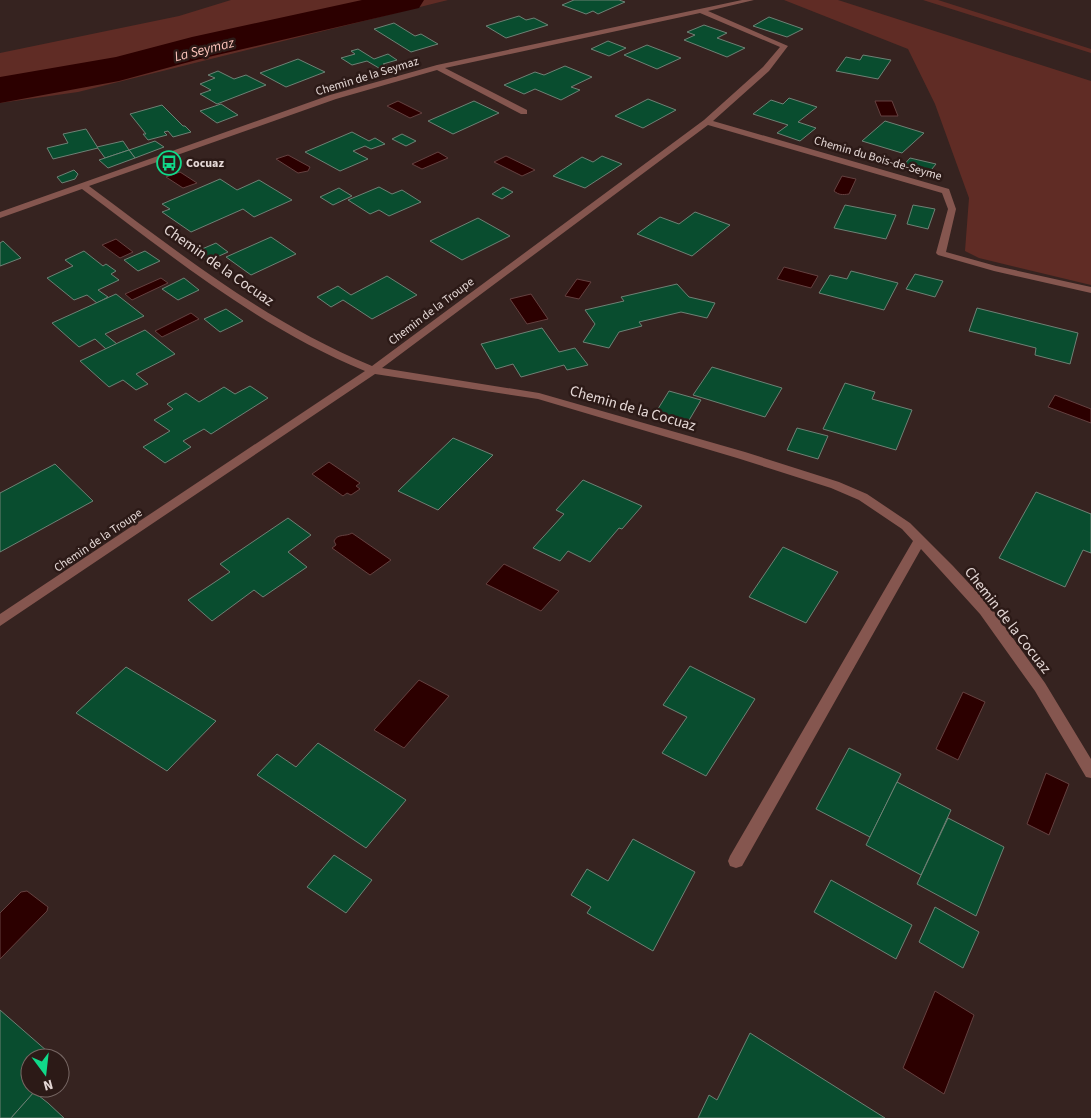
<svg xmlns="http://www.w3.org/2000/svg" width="1091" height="1118" font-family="'Source Sans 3',sans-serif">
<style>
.green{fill:#602c25}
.water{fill:#2c0000;stroke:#644140}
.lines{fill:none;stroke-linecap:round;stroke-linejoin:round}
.river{fill:#2c0000;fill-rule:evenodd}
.building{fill:#094d2f;stroke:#6e8175}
.minor{fill:#85564f;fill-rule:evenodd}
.labels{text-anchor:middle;stroke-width:5;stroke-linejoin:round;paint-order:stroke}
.far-street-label{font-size:12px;fill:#e5d8d6;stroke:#2c1a17}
.far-poi-label{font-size:12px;font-weight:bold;fill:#e5d8d6;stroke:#2c1a17;text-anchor:start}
.far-water-label{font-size:14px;font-style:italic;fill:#fec5bc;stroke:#2c1a17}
.street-label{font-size:15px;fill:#e5d8d6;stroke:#2c1a17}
</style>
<rect width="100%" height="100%" fill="#362320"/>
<!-- green -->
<g class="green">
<polygon points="231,0 448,0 78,92 0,103 0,53 179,16"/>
<polygon points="784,0 838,0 1091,81 1091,285 979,258 965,251 969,198 935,104 908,49"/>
<polygon points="923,0 938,0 1091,49 1091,53"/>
</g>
<!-- water -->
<g class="water">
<polygon points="398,101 422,113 410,118 387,106"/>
<polygon points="875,101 892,101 898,116 881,116"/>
<polygon points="438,152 448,158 422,169 412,164"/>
<polygon points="288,155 310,167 308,171 298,173 276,159"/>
<polygon points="506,156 535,170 522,176 494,162"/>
<polygon points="180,172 197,183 183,188 166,177"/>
<path d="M842,176L856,179L849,194C842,195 839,195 834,191Z"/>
<polygon points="116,239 133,252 120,258 102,245"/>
<polygon points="784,267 818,276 811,288 777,279"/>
<polygon points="161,278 168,283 132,300 125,294"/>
<polygon points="577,279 591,282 579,299 565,296"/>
<polygon points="531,294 548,319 527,324 510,299"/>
<polygon points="191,313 199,319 162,337 155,331"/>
<polygon points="1055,395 1091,409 1091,423 1048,407"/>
<polygon points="329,462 360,483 356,486 360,489 351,495 347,493 343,496 312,474"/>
<path d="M352,533L391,560L370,575L332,548L336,545L334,541C338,533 346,537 352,533Z"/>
<polygon points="504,564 559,591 541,611 486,584"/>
<polygon points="419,680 449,696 404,748 374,730"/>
<polygon points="963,692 985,702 958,760 936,749"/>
<polygon points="1046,773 1069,784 1049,835 1027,824"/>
<polygon points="27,891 48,907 47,911 0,959 0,913 21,892"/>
<polygon points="935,991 974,1015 944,1094 903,1068"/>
</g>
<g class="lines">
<!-- river -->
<polygon class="river" points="362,0 424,0 419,8 200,59 119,81 0,103 0,77 116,57 192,37"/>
</g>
<!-- building -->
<g class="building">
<polygon points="574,0 619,0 625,2 598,14 593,11 586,14 562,5"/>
<polygon points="519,16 526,20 534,18 548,25 506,38 486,26"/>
<polygon points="769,17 803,29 787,37 753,26"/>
<polygon points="394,23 415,36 421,34 438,44 411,52 374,29"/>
<polygon points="704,25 727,33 717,38 745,48 727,57 684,40 695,35 687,32"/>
<polygon points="608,41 626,48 609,56 591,49"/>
<polygon points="647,45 681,58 657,69 624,55"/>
<polygon points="358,49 374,59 388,54 397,60 383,64 391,69 384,71 367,61 352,65 341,58 355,54 351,51"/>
<polygon points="863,55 891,60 878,79 836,71 846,57 860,60"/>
<polygon points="298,59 325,72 286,87 260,73"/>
<polygon points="565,66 592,77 571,87 580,90 561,100 535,89 524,94 504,85 535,72 544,75"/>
<polygon points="218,71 234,79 246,75 266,85 217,104 200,94 211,90 200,84 215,78 208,75"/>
<polygon points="789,98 817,107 798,122 816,128 800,141 777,133 788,125 753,114 771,100 783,104"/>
<polygon points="648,99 676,110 643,128 615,116"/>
<polygon points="474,101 499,113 453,134 428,121"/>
<polygon points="221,104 238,115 217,123 200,111"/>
<polygon points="162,105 183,126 185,126 191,132 173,137 168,131 164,132 167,135 148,140 143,134 146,134 130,114"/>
<polygon points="885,121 924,133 902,153 862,141"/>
<polygon points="86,129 98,148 53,159 47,148 68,143 63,134"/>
<polygon points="352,132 369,141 375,138 385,144 371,149 365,146 353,151 368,159 340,171 305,152"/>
<polygon points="402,134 416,141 406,146 392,139"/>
<polygon points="123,141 129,150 105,158 97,147"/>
<polygon points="155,141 164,147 135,158 129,150"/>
<polygon points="129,150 135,158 108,168 99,160"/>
<polygon points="602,156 622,164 585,188 553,176 582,157 593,162"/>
<polygon points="910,158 936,164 927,175 901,168"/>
<polygon points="74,170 78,174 75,179 62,183 57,177"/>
<polygon points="220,179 237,190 259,180 292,200 254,217 243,209 191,232 162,212 170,209 162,204"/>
<polygon points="379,187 392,194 402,190 421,202 389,216 379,210 370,214 348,200"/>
<polygon points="503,187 513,192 502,199 492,194"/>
<polygon points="339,188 352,196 333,205 320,197"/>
<polygon points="845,205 896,215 886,239 834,228"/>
<polygon points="913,205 935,209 928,229 907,224"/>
<polygon points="695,212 730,225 692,256 637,234 660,217 679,224"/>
<polygon points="478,218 510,236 462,260 430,241"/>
<polygon points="271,237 296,254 251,275 226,257"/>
<polygon points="3,241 21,258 0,266 0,243"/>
<polygon points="216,243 228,252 208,261 195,252"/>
<polygon points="84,251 103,266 106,264 116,271 111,274 119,280 98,290 108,297 97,303 87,295 74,300 47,278 73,266 65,260"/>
<polygon points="145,251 160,261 138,271 124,260"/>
<polygon points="851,271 898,283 884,310 819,293 830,275 847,279"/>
<polygon points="915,274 943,281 935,297 906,289"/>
<polygon points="387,276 417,295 372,319 343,300 331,307 317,297 338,286 351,295"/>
<polygon points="184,278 199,290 178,300 162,289"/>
<polygon points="677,284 689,297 715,303 707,318 681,312 639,322 642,326 619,332 609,348 583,342 595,324 585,310 624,301 621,297"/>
<polygon points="116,294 144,316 105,334 117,344 106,349 95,339 79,347 52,323"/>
<polygon points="977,308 1078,333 1070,364 1035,355 1036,348 969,331"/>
<polygon points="226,309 243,321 220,332 204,319"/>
<polygon points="542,328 559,352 575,348 588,365 567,370 564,365 521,377 513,364 496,369 481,344"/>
<polygon points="145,330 175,354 136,374 148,384 136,390 123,380 109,387 80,361"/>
<polygon points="712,367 782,388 765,417 693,395"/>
<polygon points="845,383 875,392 872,399 912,410 896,450 823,429"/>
<polygon points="250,386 268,398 211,434 204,429 183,441 191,447 165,463 143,447 170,431 154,420 173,409 167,404 186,393 199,402 224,387 235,394"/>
<polygon points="669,391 701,400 688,422 656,412"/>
<polygon points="797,428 828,436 818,459 787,450"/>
<polygon points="453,438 493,455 438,510 398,491"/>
<polygon points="55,464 93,501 0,552 0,493"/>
<polygon points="583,480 642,506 622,529 619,528 590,562 568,551 560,561 533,548 564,514 556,510"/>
<polygon points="1036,492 1091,514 1091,553 1083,550 1065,587 999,558"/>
<polygon points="288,518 311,535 288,552 307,567 263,597 254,590 212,621 188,600 230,572 220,564"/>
<polygon points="783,547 838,572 806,623 749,597"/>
<polygon points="690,666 755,699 706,776 662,753 687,717 663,705"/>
<polygon points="126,667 216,721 167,771 76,713"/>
<polygon points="318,743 406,800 366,848 257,775 277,754 296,767"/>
<polygon points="849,748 901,774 870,837 816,809"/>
<polygon points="897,782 951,810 921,875 866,845"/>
<polygon points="948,818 1004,847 976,916 917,884"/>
<polygon points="633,839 695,872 653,951 587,913 591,907 571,895 587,869 608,881"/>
<polygon points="334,855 372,880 346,913 307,887"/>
<polygon points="831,880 912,925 896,959 814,912"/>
<polygon points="935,907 979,932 963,968 919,942"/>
<polygon points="0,1010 55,1058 30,1058 30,1088 38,1088 11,1118 0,1118"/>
<polygon points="750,1033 885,1118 698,1118 709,1095 717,1100"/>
<polygon points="34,1092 48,1103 64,1118 11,1118"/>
</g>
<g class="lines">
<!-- minor -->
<path class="minor" d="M742,0H754L708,11L788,46L769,71L713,121L949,189L956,209L946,252L996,266L1091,287V293L994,271L938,255L936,253L948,209L942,193L708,125L382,368L539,393L745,452L839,482L867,494L910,523L953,566L990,606L1045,683L1091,759V778L1086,777L1035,691L980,614L921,549L742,866L736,868L730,866L728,861L730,856L913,541L902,529L859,500L831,488L737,458L538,399L375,374L0,626V614L365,371C258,327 173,257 82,189L0,218V212L330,95L437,65ZM700,13L780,47L763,67L704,120L372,366C265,322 181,254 89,186L336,99L437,70L521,114H527V110L445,68Z"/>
</g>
<!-- icons -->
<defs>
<g id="bus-ring" transform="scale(1.25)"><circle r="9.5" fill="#2c1a17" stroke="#10d98a" stroke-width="1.5"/><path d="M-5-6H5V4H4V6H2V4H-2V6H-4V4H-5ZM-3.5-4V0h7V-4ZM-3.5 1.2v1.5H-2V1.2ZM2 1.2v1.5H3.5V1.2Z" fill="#10d98a"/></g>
</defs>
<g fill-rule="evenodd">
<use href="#bus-ring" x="169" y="163"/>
</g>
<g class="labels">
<!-- far-street labels -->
<g class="far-street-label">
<text transform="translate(367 76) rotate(-17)" y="4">Chemin de la Seymaz</text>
<text transform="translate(878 158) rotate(16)" y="4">Chemin du Bois-de-Seyme</text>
<text transform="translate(431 311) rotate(-37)" y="4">Chemin de la Troupe</text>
<text transform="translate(98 540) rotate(-34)" y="4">Chemin de la Troupe</text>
</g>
<!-- far-poi labels -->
<g class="far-poi-label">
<text x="186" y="167">Cocuaz</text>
</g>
<!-- far-water labels -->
<g class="far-water-label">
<text transform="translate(204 49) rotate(-14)" y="5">La Seymaz</text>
</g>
<!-- street labels -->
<g class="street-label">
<text transform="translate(219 265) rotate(35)" y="5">Chemin de la Cocuaz</text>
<text transform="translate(633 408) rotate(16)" y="5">Chemin de la Cocuaz</text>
<text transform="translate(1008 620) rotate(52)" y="5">Chemin de la Cocuaz</text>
</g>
</g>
<!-- north arrow -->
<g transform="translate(45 1073) rotate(165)"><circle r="24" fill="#2c1a17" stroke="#766663"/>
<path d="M0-4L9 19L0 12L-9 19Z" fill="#10d98a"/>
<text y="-8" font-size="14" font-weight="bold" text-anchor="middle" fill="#e5d8d6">N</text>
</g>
</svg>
